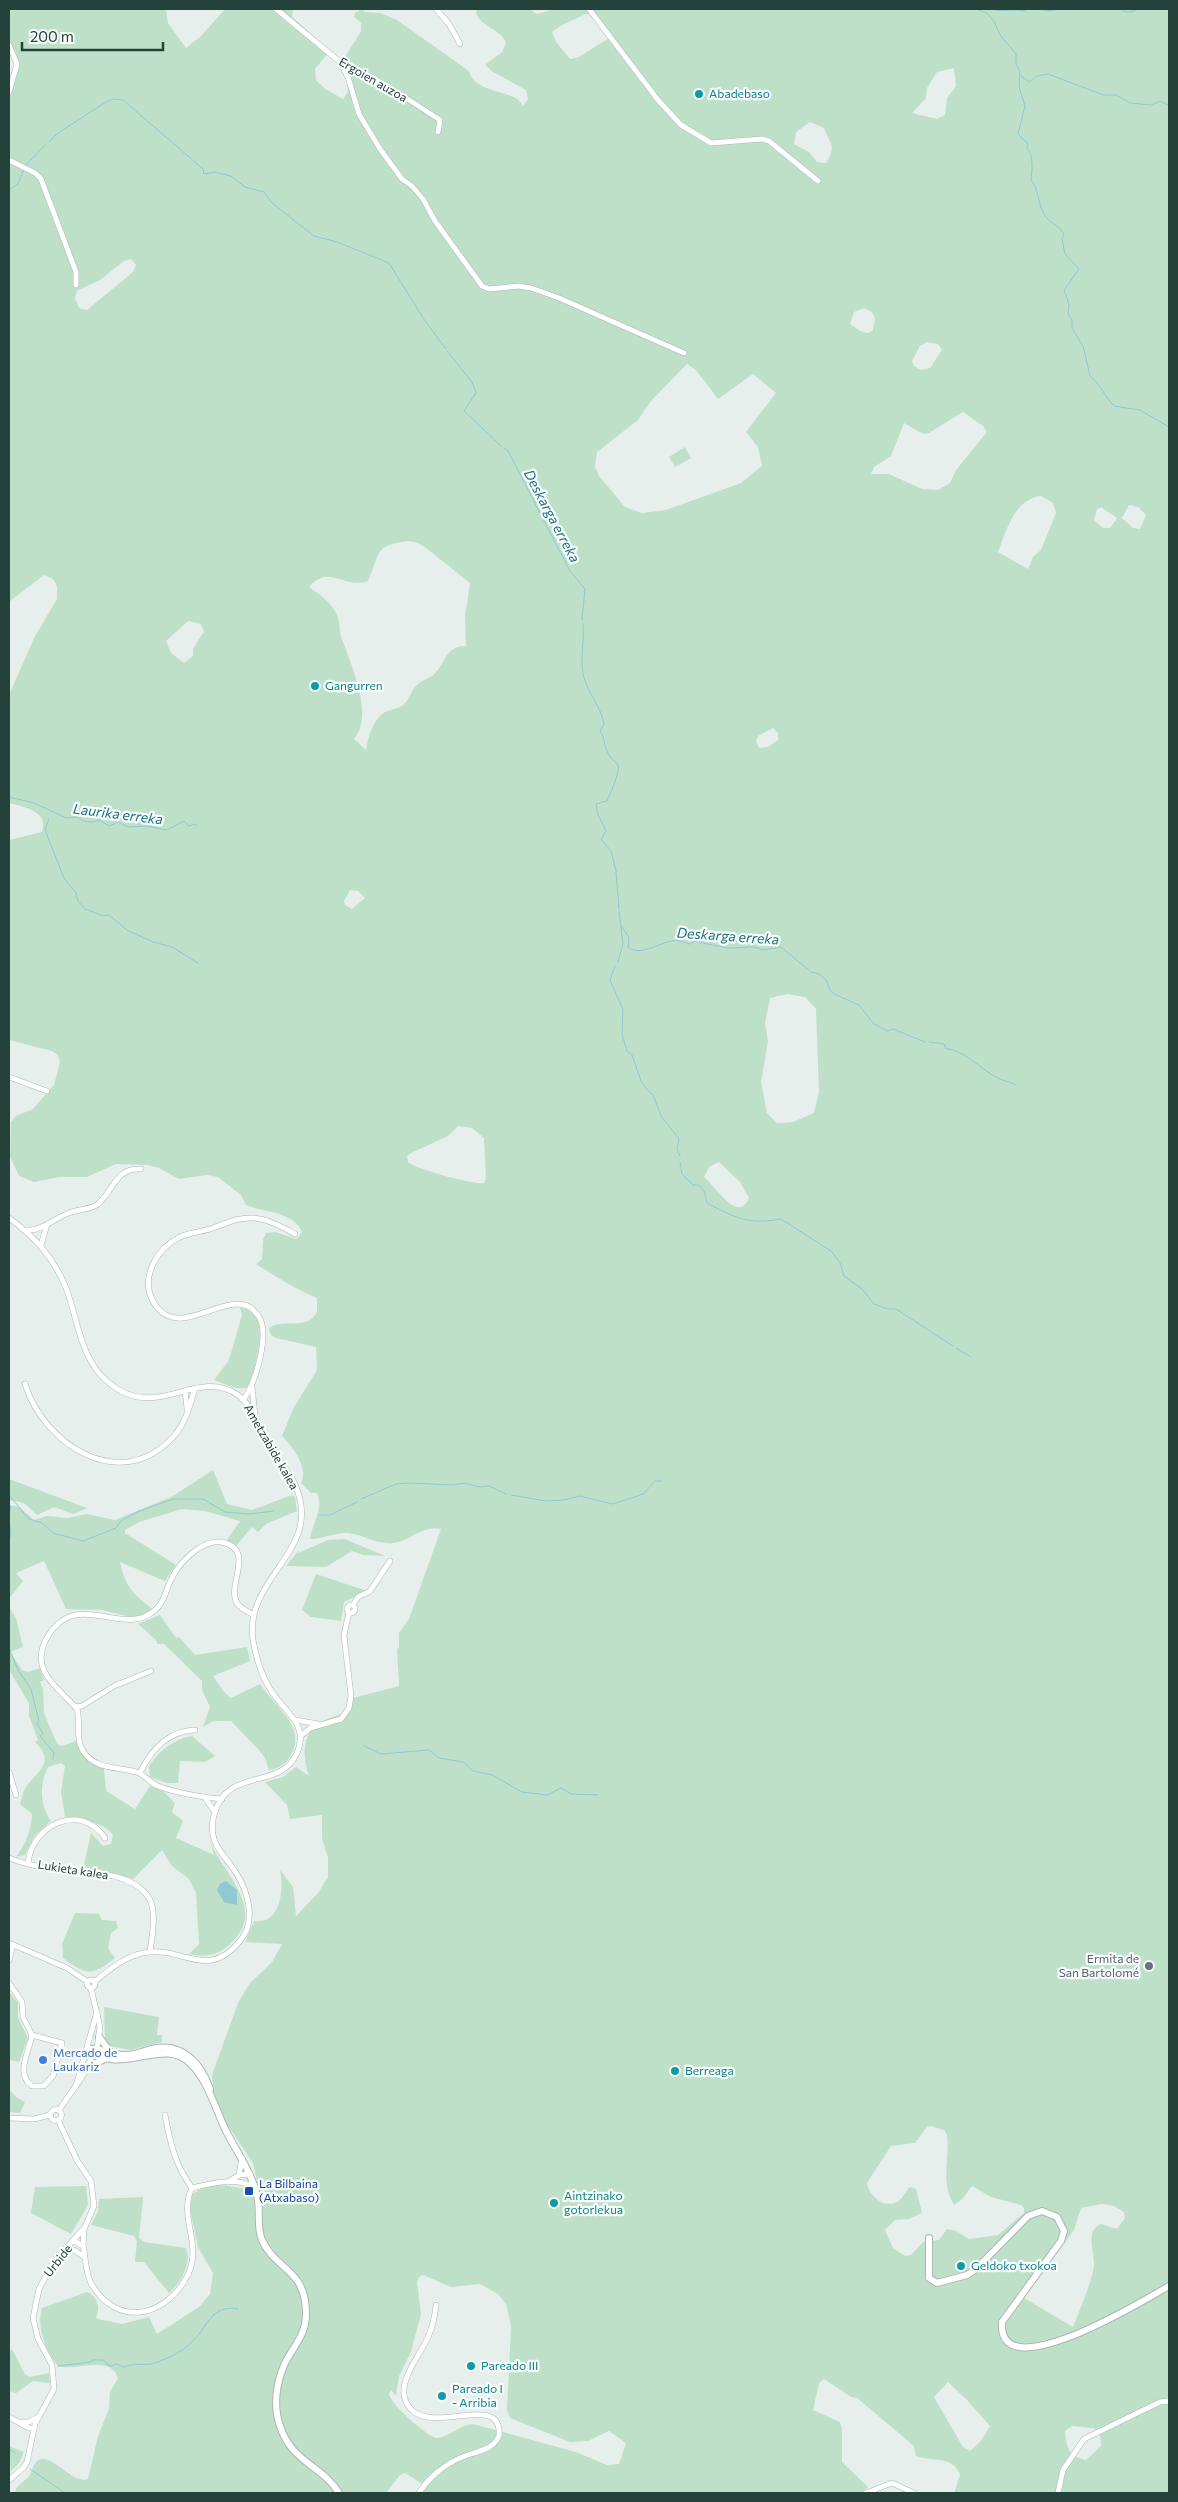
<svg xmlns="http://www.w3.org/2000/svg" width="1178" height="2502" font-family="Commissioner,sans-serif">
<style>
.green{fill:#bfe0c8;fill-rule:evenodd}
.water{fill:#8ec9d4}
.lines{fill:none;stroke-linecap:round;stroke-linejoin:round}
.stream{stroke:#8ec9d4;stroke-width:1}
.minor-casing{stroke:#a8b8b2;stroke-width:6}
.tertiary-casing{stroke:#a8b8b2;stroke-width:8}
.minor{stroke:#fff;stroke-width:5}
.tertiary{stroke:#fff;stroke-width:6}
.culture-dot{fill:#0f9aa8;stroke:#f7fbf9;stroke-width:2}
.worship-dot{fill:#6b7280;stroke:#f7fbf9;stroke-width:2}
.shop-dot{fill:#3f7fe0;stroke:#f7fbf9;stroke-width:2}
.transit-dot{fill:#1a4fb4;stroke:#f7fbf9;stroke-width:2}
.labels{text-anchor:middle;stroke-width:4.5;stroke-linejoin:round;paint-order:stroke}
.street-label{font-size:12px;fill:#24423a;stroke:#f7fbf9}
.culture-label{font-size:12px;fill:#0d838f;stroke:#f7fbf9;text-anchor:start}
.worship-label{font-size:12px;fill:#5b616d;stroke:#f7fbf9;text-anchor:end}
.shop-label{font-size:12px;fill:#366cbe;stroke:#f7fbf9;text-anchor:start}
.transit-label{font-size:12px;fill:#164399;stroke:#f7fbf9;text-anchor:start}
.water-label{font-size:14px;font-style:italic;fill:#1c6f80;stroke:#f7fbf9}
</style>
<rect width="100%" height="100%" fill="#e6efeb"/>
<!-- green -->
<g class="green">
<path d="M9,9H166L168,23L186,48L201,36L225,9H293L292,17L307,30L328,53L315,69L316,80L325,89L343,99L348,92L345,57L361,31V23L354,17L355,13L362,9L365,12L380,13L397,20L469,71C476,96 515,88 523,106L528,99L526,90L493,72L485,65L502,52L506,43C501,29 481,27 476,13L477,9H529L537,14L554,9H1169V2493H954L960,2475C953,2455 932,2462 916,2456L914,2446L857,2398L851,2397L824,2379L819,2383L813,2410L840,2422L842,2429V2462L868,2487L861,2493H421L426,2486L405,2473L400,2475L386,2493H15C16,2484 24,2483 29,2476C31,2472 33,2466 36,2462C49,2448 71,2485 88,2479L98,2436L109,2409L110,2392L118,2378C110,2353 76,2372 58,2366C46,2352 36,2327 42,2308L87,2292C97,2296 101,2308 96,2317L98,2319L122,2324L149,2317L157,2334L199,2307L210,2294L213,2273L198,2247L190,2209L192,2195C210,2179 231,2187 252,2190L258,2186L253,2163L228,2126L214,2096L212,2075L238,2003L250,1983L272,1962L282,1944L246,1942V1940L254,1921C281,1925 284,1889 280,1870L293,1887L296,1916L318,1893L328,1877V1858L322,1838V1815L290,1819L287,1805L265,1782L283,1777L296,1767L309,1776C303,1760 301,1735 318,1724C325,1719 336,1716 344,1713L349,1699L399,1686L397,1649L399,1648V1633L409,1619L441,1529C424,1525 413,1538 398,1542C379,1547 366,1535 348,1533C335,1532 323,1539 310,1539C312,1523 324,1510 317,1493H311L301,1483C309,1468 293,1447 282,1436L294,1407L317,1370L316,1347L276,1338L271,1335L269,1329C277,1317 308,1332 317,1312V1298C297,1290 275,1276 256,1264L262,1259L263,1240L266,1233L275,1232L297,1239L302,1232C293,1211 264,1213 246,1205L241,1195L218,1177L207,1175L179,1179L159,1168L148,1165L116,1164L87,1177H59L34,1182L19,1176L10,1157L11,1122L16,1116L33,1109L54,1085L60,1062L58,1055L52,1051L9,1040V840L42,832C49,811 24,807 9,803V695L35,636L57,599V586L53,579L44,575L9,602V82L15,66L9,51ZM586,14H590L609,38L579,57L570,59L556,42L552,32L562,25ZM954,68L956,86L947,98L945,115L937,119L912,113L926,98L927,88L937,72ZM810,122L824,128C830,145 837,145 826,163L817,162L809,152L794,144L796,132ZM131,259L136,265L133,272L87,310L79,308L75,298L77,291L100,280L124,261ZM864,308L872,312L875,318L873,330L868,333L860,331L850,324L854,312ZM927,342L938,344L942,350L930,368L921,370L914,366L912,361L920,346ZM687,364L696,370L718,399L753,374L776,393L746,432L758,447L762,466L741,483L666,510L642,513L625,507L599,476L595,466L597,452L638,420L651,401ZM963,412L983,426L987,432L956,470L950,483L938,490L922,489L889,474H871L874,467L891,456L904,423L923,434L929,433ZM1041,496L1053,503L1056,513L1041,550L1033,557L1028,569L998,552C1006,532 1014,499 1041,496ZM1129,505L1138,507L1146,515L1140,529L1133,528L1122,518ZM1101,507L1117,518L1110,528H1103L1094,520L1097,509ZM408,541L418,543L426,548L470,583L465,617L466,646C446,645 446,663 434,674C429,679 419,681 415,687C410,693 409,701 402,706C395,710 387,709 381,715C372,723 368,738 366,750L354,739C375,714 350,663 341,636C339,629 340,620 336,613C329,600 320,595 309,587C330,563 344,590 368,581C381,552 373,546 408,541ZM188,621L201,624L204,631L193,649V656L184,663L171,653L166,641ZM773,728L778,733V740L768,747L759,748L756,741L758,736ZM350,890L358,891L365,898L352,909L345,905L344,901ZM787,994L805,997L816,1009L819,1092L814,1113L793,1122L777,1123L767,1113L761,1082L768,1041L765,1023L770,998ZM458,1126L472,1128L484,1138L486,1178L484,1183C474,1185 415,1169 408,1162L407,1156L411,1153L448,1136ZM719,1162L740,1182L749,1198C738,1225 714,1184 704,1177L709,1167ZM931,2126L944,2130L947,2135C950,2159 940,2182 954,2205L963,2198L972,2186L991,2197L1021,2205L1024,2208V2213L998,2235L969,2239L956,2231L947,2229L939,2240L923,2242L911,2255L905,2256L893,2248L885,2230L895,2220L909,2219L922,2213L916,2189L910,2187C906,2191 902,2200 897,2202C883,2209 869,2195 867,2183L891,2146L915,2143L927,2127ZM1102,2204L1114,2206L1124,2212L1125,2218L1117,2229L1101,2224C1085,2230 1094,2251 1094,2263C1095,2274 1078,2315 1073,2327L1024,2298L1074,2230L1081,2208ZM423,2275L451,2287L480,2284L498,2294L506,2304L511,2326L507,2410L510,2418L570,2442L588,2441L609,2431L626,2443L619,2464L607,2465L576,2452L473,2424C459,2425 449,2438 435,2438C424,2433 391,2405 389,2394L391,2390L396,2396L399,2376L411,2352L421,2314L417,2282L419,2277ZM948,2382L968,2401L990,2426L980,2442L970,2451L963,2447L934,2397ZM1072,2426L1093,2428L1100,2433L1101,2446L1086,2460C1069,2457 1066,2447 1065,2431Z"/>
<polygon points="685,447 691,458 675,467 669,457"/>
<path d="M240,1308C275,1311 254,1365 250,1385C240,1394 225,1383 214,1380L229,1360L242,1315Z"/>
<path d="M213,1470L227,1504L252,1510L292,1495L295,1497L297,1511L266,1524L258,1532L252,1527L236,1546L227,1540L240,1521L205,1511L182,1509L139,1522L125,1530V1533L176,1565L165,1581L120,1562C125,1585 133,1595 153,1609L142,1615L131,1617L102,1610L66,1609L44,1561L16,1573L23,1581L9,1599V1505L19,1507L34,1520L47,1516L68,1518L87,1514L115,1520L173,1496Z"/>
<polygon points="9,1479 87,1508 73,1514 54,1507 37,1515 24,1503 9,1500"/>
<polygon points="345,1539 385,1556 363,1555 352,1551 326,1567 286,1566 299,1550 298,1553 328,1540"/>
<polygon points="316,1574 367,1591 344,1602 341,1621 311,1617 302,1610"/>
<path d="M9,1607L16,1618L23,1647L10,1652L22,1670L28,1672L40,1668L44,1680L40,1682L43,1689L44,1713L57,1744L62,1746L76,1741L87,1760L104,1769L106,1791L135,1809L150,1786L163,1791L175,1803L172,1812L183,1821L176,1838L214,1855L208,1835C217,1870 272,1908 229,1945C218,1955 204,1958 189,1954L199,1944L196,1893L189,1879L172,1866L162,1850L133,1879L112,1873L83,1869L91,1833L103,1846L111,1844L113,1835C107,1824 78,1816 65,1817L61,1792L65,1766L61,1763L48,1767C39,1784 40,1806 51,1821L35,1835L25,1855L16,1857C25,1846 32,1828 32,1814L20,1804C22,1799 22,1793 25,1789C34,1772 58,1765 35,1742L38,1740L29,1716V1703L9,1670Z"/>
<path d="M160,1615L176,1638L179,1637L195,1655L247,1647L250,1661L213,1676L224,1692L231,1698L260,1684C274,1706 307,1726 291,1755C286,1764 278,1769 269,1770L265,1758L259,1750L231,1721H214L203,1727L210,1707L202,1690V1681L164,1644H157L156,1640L138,1624Z"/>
<path d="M192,1736L215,1756L205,1762L180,1761L178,1783H167L150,1777L149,1766C159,1751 174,1739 192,1736Z"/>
<path d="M75,1913L99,1914L102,1920L116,1921L118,1928L111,1933L108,1948L115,1958C92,1976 87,1976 63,1958L62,1944Z"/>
<polygon points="9,1992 18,2003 18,2018 28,2038 19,2062 11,2060 9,2062"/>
<polygon points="104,2007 159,2017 157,2035 162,2035 162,2042 130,2050 110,2046 105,2038"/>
<polygon points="9,2089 16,2097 25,2102 20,2113 9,2112"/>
<polygon points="86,2186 88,2205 71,2234 31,2213 35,2187"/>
<path d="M143,2197L139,2238L144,2242L186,2248C192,2263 181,2283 169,2293L144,2262H135L137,2241L134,2236L91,2225L98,2211L99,2199Z"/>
<polygon points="12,2349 25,2374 30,2377 49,2373 50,2383 33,2381 16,2393 9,2391 9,2352"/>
<polygon points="9,2446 24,2452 19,2463 11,2471"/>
</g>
<!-- water -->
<polygon class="water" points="226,1881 237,1890 237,1905 224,1902 217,1890 220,1884"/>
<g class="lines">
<!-- stream -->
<g class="stream">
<path d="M977,9L988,14L995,23L1000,35L1016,54V64L1020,72L1019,87L1025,106L1018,134L1028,144L1027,148C1034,156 1032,170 1031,180C1040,190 1037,206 1046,217C1051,224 1062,227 1064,235L1062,238L1065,254L1079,269L1064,290L1069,304L1068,314L1072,320V328L1083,346L1090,376C1098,381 1106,398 1114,406L1140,410L1169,427"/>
<path d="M993,9C1004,13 1013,8 1024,11L1027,9"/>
<polyline points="1041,9 1047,11 1061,9"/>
<polyline points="1121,9 1125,12 1132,12 1137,9"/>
<polyline points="1021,76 1030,82 1037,76 1048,74 1103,95 1116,95 1130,103 1151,105 1160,101 1169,105"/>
<polyline points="49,142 58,133 106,102 113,99 123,100 203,169 204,174 214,172 231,176 245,187 264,192 271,202 314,236 337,242 389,263 423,318 446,349"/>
<polyline points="26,165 45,145"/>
<polyline points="9,190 18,184 24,169"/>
<polyline points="447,351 472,382 476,393 464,411 501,446"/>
<polyline points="504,448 508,451 570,571 585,589 582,620"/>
<path d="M583,624C585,642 579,660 584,678C589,694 601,707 604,724L600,731C605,738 604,746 608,753C610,758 615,761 618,765C621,770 610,794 607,801L596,804L598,815L606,831L601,839L611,851L616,871L619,909"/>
<polyline points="9,797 34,803 66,818 77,817 83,821 93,822 99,820 109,826 118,822 128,827 147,826 167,830 184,821 189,826 195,824 197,826"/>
<polyline points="49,819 45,829 47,835 64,878 76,893 78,901 85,909 103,916 109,915 127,930 153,942 172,947 198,963"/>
<path d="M619,911L621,926L629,937L628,947C640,957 658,943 672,941C679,939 684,943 690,944L695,941C703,943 724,948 731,948C741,949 753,944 762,950L781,947L811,972L819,974L826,980L830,990L834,994L859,1005L873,1023L887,1031L893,1029L925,1042"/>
<polyline points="618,962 623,944 621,927"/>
<polyline points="615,966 610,980 623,1010 622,1034 627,1051 632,1055 641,1081 648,1091 653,1095 661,1116 679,1139 677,1149 680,1156"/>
<path d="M929,1042L944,1044L946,1049C960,1048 982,1069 994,1076C1000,1080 1008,1081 1016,1085"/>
<path d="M680,1162L682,1174L693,1185H699L704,1191L707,1203C735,1218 750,1225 781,1219L831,1251L840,1263L844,1276L862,1289L874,1304L888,1309H896L953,1346"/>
<polyline points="956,1348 971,1357"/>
<polyline points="9,1495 29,1519 42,1523 53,1533 83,1541 116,1528 121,1521 137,1512 173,1499 203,1499 225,1512 250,1514 273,1511"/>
<polyline points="511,1495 546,1501 564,1500 579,1496 613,1504 643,1494 655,1481 662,1481"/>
<polyline points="361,1499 396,1484 410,1483 453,1485 465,1483 479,1487 489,1486 506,1494"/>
<polyline points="9,1504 11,1507 9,1512"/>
<polyline points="319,1515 330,1515 357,1502"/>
<polyline points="9,1520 11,1534 9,1540"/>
<polyline points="9,1648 18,1670 31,1689 39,1721 37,1724 43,1733 40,1736 54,1753 53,1759"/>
<polyline points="364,1746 381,1754 429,1750 439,1758 463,1762 473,1771 492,1775 522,1792 547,1795 561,1788 571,1794 598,1795"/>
<path d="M58,2366L91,2362L93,2360H103L110,2366L117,2364L124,2367C134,2363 142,2365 151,2364C158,2363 182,2352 186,2347C191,2343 199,2335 202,2330C211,2317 218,2305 238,2309"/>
<polyline points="9,2449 15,2453"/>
<polyline points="30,2469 65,2493"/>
</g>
<!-- minor casing -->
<g class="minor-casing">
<g id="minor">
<polyline points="276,9 340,62 350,65 392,89 440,120 438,132"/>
<polyline points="436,9 449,24 460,44"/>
<polyline points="589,9 658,100 681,125 711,143 762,139 769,141 818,181"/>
<polyline points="9,45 17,64 9,92"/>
<polyline points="340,62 348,77 359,114 380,149 402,179 412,186 423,199 435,221 482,286 489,289 519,286 531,288 559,298 684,353"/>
<polyline points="9,160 35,173 41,179 76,272 76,285"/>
<polyline points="9,1077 47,1091"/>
<path d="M9,1218C35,1237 54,1258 66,1288C78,1319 80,1359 108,1382C157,1424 195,1366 238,1395C254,1407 261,1432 271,1448C279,1462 291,1473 296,1487C323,1552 244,1576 253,1640C256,1658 261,1674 270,1689C283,1711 310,1724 297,1753C280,1792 227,1765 214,1815C207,1842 222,1852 235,1871C248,1891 257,1921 240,1941C208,1980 184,1948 149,1952C128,1954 110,1969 94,1982"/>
<path d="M26,1231C43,1230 53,1219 69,1213C78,1209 90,1210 98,1204C114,1190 116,1167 141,1169"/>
<polyline points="41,1245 47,1224"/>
<path d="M25,1384C44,1445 121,1494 173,1437C186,1423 190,1405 195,1388"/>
<polyline points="252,1387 255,1416"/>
<polyline points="185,1391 187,1408"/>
<path d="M243,1400C255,1386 270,1334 259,1317C235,1277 182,1347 154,1303C139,1278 157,1248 180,1237C191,1232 202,1232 213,1228C227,1223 238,1217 253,1218C268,1219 282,1227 295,1234"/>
<polyline points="353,1605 358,1597 370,1591 390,1561"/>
<circle cx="351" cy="1609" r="4"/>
<polyline points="75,1707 82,1706 114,1686 151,1671"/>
<polyline points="296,1720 318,1724"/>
<polyline points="301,1736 310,1728 341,1719 349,1708 351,1696 344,1635 349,1612"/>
<polyline points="9,1772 16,1795"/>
<path d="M140,1773C151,1750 167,1731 195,1730"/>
<polyline points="205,1798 215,1812"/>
<path d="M222,1799C206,1798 172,1792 158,1786C150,1783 146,1776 139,1773C119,1766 96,1771 83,1751C75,1738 81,1723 77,1709C59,1688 27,1670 48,1636C78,1588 122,1638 154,1611C164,1603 165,1593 170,1582C176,1568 187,1556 199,1548C206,1544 213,1541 221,1542C257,1549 226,1585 237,1603C241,1609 247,1611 252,1614"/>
<path d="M9,1858C22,1863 39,1867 53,1869C82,1874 127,1869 147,1895C158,1909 152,1935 150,1952"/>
<path d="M28,1863C32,1824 81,1802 105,1838"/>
<polyline points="9,1943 67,1968 88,1982"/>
<polyline points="9,1960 13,1945"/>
<circle cx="91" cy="1984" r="4"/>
<path d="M9,1983L22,2002L23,2017L32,2035C29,2052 15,2074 32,2086H44L53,2076L62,2043L32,2035"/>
<polyline points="91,1988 100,2027 97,2048"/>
<polyline points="76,2086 97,2012"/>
<circle cx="56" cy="2115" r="5.5"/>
<polyline points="59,2110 82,2077 93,2054"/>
<path d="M165,2115C170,2142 175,2165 192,2188"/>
<polyline points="9,2118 34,2119 50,2115"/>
<polyline points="239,2175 242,2158"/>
<polyline points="228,2182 239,2175 250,2174"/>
<path d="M74,2241L83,2246C86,2258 85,2271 91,2283C115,2326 162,2319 185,2280C206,2246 177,2219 192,2188C212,2183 236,2177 254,2187"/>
<polyline points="83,2246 84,2229"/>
<polyline points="65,2250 74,2250 84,2257"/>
<polyline points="9,2417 29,2428 34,2428"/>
<polyline points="20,2422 29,2422 38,2417"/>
<polyline points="9,2480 23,2468 27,2462 35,2424 54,2389 52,2365 38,2339 33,2318 39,2289 53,2263 85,2227 94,2206 91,2181 78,2162 58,2120"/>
<path d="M419,2493C428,2478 444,2465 460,2458C474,2451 492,2452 499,2436C503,2393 438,2432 413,2411C388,2389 421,2356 429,2335C433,2325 435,2315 436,2305"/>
<polyline points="866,2493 892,2483 914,2493"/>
<polyline points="1058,2493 1063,2470 1084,2439 1160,2402 1169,2401"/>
</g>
</g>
<!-- tertiary casing -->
<g class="tertiary-casing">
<g id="tertiary">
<polyline points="99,2037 109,2050"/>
<path d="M88,2049C121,2078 163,2035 191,2064C208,2081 216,2110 226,2131C237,2152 251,2172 257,2195C261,2210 256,2226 262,2240C276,2271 305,2268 306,2312C307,2334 294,2345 285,2363C276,2383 273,2406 280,2426C292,2463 322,2465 339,2493"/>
<path d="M88,2049C101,2047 112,2056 126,2055C135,2055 143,2051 152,2049C182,2042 201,2063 210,2089"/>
<polyline points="88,2066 105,2059"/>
<path d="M929,2238V2278L937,2283L967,2275L976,2269L1028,2216L1042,2211L1057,2217L1064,2231L1061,2241L1002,2322C997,2391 1146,2299 1169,2286"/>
</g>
</g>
<!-- minor -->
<use href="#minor" class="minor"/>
<!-- tertiary -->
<use href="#tertiary" class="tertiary"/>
</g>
<!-- markers -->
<g class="culture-dot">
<circle cx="699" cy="94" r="5"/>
<circle cx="315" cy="686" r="5"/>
<circle cx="675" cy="2071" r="5"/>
<circle cx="554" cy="2203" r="5"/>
<circle cx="961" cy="2266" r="5"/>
<circle cx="471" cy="2366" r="5"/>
<circle cx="442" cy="2396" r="5"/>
</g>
<circle class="worship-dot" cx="1149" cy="1966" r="5"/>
<circle class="shop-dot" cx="43" cy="2060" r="5"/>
<rect class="transit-dot" x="244" y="2186" width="10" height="10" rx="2.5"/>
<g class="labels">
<!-- street labels -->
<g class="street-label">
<text transform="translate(373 80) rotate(30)" y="4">Ergoien auzoa</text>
<text transform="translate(271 1447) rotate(60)" y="4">Ametzabide kalea</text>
<text transform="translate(73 1870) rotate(9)" y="4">Lukieta kalea</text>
<text transform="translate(58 2261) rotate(-52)" y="4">Urbide</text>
</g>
<!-- culture labels -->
<g class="culture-label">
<text x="709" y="98">Abadebaso</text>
<text x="325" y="690">Gangurren</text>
<text x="685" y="2075">Berreaga</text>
<text x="564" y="2200">Aintzinako<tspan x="564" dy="14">gotorlekua</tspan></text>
<text x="971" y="2270">Geldoko txokoa</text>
<text x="481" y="2370">Pareado III</text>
<text x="452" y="2393">Pareado I<tspan x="452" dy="14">- Arribia</tspan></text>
</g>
<!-- worship labels -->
<g class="worship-label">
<text x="1139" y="1963">Ermita de<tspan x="1139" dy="14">San Bartolomé</tspan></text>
</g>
<!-- shop labels -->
<g class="shop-label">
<text x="53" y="2057">Mercado de<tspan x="53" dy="14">Laukariz</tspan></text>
</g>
<!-- transit labels -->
<g class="transit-label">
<text x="259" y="2188">La Bilbaina<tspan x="259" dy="14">(Atxabaso)</tspan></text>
</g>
<!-- water labels -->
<g class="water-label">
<text transform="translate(552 516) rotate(62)" y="5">Deskarga erreka</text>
<text transform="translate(118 814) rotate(7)" y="5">Laurika erreka</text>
<text transform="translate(728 936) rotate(4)" y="5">Deskarga erreka</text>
</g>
</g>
<!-- border -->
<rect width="1178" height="2502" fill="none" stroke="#24423a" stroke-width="20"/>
<!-- scale -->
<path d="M22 42v8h141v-8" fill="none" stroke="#24423a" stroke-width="2.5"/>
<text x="30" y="42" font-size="15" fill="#24423a" stroke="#f7fbf9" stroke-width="4" paint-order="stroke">200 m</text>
</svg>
